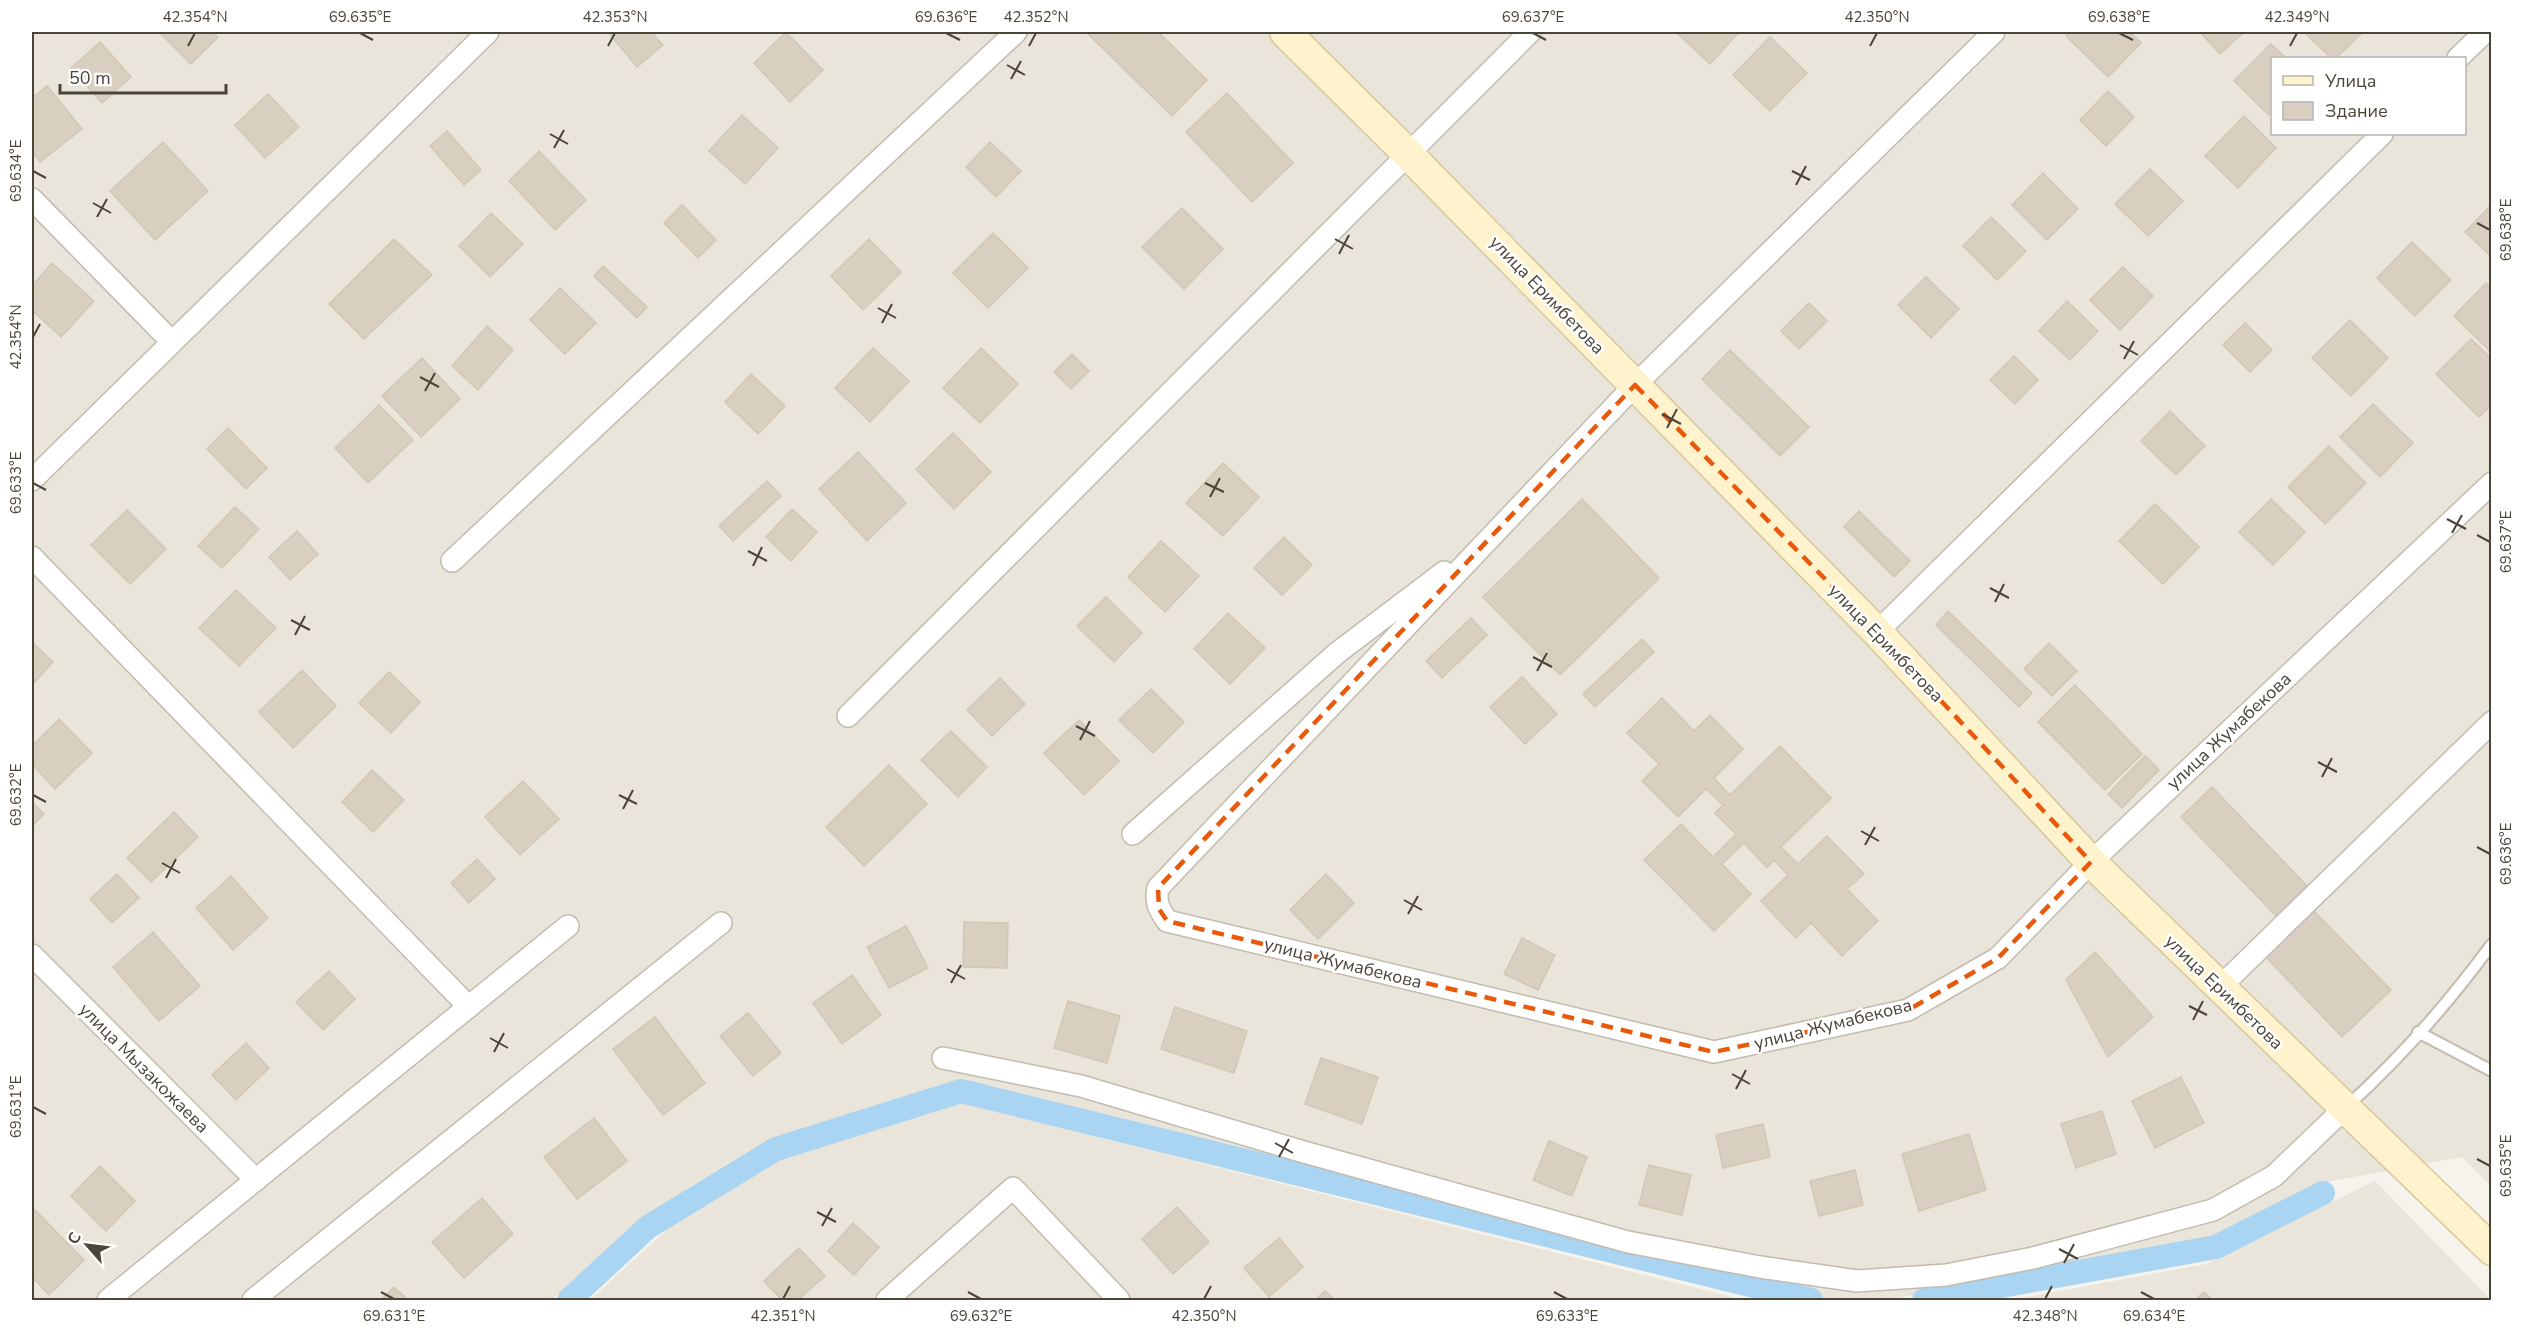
<svg xmlns="http://www.w3.org/2000/svg" width="2523" height="1332" font-family="'Nunito Sans',sans-serif">
<style>
.residential{fill:#eae5da;fill-rule:evenodd}
.lines{fill:none;stroke-linecap:round;stroke-linejoin:round}
.canal{stroke:#a9d4f2;stroke-width:24}
.building{fill:#d8cfc1;stroke:#d3c7b4;stroke-width:1.5}
.lane-casing{stroke:#c2bbae;stroke-width:14}
.street-casing{stroke:#c2bbae;stroke-width:24}
.secondary-casing{stroke:#d6c79b;stroke-width:33}
.lane{stroke:#fff;stroke-width:10}
.street{stroke:#fff;stroke-width:21}
.secondary{stroke:#fff3cd;stroke-width:30}
.marked{fill:none;stroke:#e8590c;stroke-width:4.5;stroke-dasharray:12 8;stroke-linejoin:round}
.ticks{fill:none;stroke:#4b4439;stroke-width:2}
.labels{text-anchor:middle;stroke-width:5;stroke-linejoin:round;paint-order:stroke}
.street-label{font-size:18px;fill:#4b4439;stroke:#fff}
.neatline{fill:none;stroke:#4b4439;stroke-width:2}
.ticks-label{font-size:15px;text-anchor:middle;fill:#4b4439}
</style>
<rect width="100%" height="100%" fill="#f6f3ec"/>
<!-- residential -->
<g class="residential">
<path d="M32,32H2491V1186L2462,1157L2315,1184L2215,1239L1889,1300H1832L960,1085L809,1128L698,1181L619,1239L552,1300H32ZM2272,58H2464V134H2272Z"/>
<polygon points="957,1102 1744,1300 590,1300 674,1223 777,1156"/>
<polygon points="2375,1181 2491,1300 2010,1300 2206,1264"/>
</g>
<g class="lines">
<!-- canal -->
<g class="canal">
<polyline points="569,1300 648,1227 776,1149 961,1091 1811,1300"/>
<polyline points="1924,1300 2216,1247 2323,1193"/>
</g>
</g>
<!-- building -->
<g class="building">
<polygon points="162,32 212,32 218,37 191,64 160,33"/>
<polygon points="608,32 651,32 663,45 637,67"/>
<polygon points="786,32 823,70 790,102 754,63"/>
<polygon points="1086,32 1158,32 1207,80 1172,116"/>
<polygon points="1676,32 1739,32 1710,64"/>
<polygon points="2070,32 2130,32 2141,43 2108,77 2066,36"/>
<polygon points="2200,32 2244,32 2220,54"/>
<polygon points="2307,32 2363,32 2336,58 2331,58 2305,33"/>
<polygon points="1770,37 1807,73 1770,111 1733,75"/>
<polygon points="100,42 131,77 102,103 71,68"/>
<polygon points="2271,44 2286,58 2272,58 2272,111 2269,115 2234,81"/>
<polygon points="47,86 82,129 40,162 32,151 32,98"/>
<polygon points="2108,91 2134,117 2106,146 2080,120"/>
<polygon points="1227,93 1293,163 1252,202 1186,132"/>
<polygon points="268,94 299,127 265,158 235,125"/>
<polygon points="742,115 778,148 745,184 709,151"/>
<polygon points="2244,116 2276,148 2238,188 2205,156"/>
<polygon points="447,131 481,170 464,185 430,146"/>
<polygon points="163,142 208,191 155,240 110,191"/>
<polygon points="990,142 1021,171 996,197 966,167"/>
<polygon points="539,151 586,200 555,230 509,181"/>
<polygon points="2150,169 2183,201 2148,236 2115,204"/>
<polygon points="2043,173 2078,209 2047,240 2012,205"/>
<polygon points="2492,204 2492,257 2465,232"/>
<polygon points="682,205 716,240 698,258 664,223"/>
<polygon points="1182,208 1223,249 1184,289 1142,247"/>
<polygon points="491,213 523,244 490,277 459,246"/>
<polygon points="1991,217 2026,251 1997,280 1963,246"/>
<polygon points="993,233 1028,268 988,308 953,273"/>
<polygon points="394,239 432,275 364,339 329,304"/>
<polygon points="869,239 901,272 863,310 831,276"/>
<polygon points="2412,242 2451,280 2415,316 2377,278"/>
<polygon points="52,263 94,301 61,337 32,310 32,286"/>
<polygon points="603,266 647,307 637,318 594,276"/>
<polygon points="2123,267 2153,296 2120,330 2090,300"/>
<polygon points="1926,277 1959,309 1931,338 1898,305"/>
<polygon points="2486,283 2492,288 2492,353 2454,316"/>
<polygon points="560,288 596,323 565,354 530,320"/>
<polygon points="2067,301 2098,331 2070,360 2039,331"/>
<polygon points="1809,303 1827,321 1799,349 1781,331"/>
<polygon points="2350,320 2388,358 2351,396 2312,358"/>
<polygon points="2245,323 2272,350 2250,372 2223,345"/>
<polygon points="487,326 513,350 478,390 452,366"/>
<polygon points="2471,339 2492,359 2492,404 2479,417 2436,374"/>
<polygon points="873,348 909,381 870,422 835,388"/>
<polygon points="981,348 1018,384 980,423 943,388"/>
<polygon points="1730,350 1809,427 1780,456 1702,379"/>
<polygon points="1072,354 1089,371 1071,389 1054,372"/>
<polygon points="2014,356 2038,380 2015,404 1990,380"/>
<polygon points="422,358 460,399 421,437 382,396"/>
<polygon points="751,374 785,406 758,434 725,402"/>
<polygon points="2373,404 2413,443 2380,477 2340,437"/>
<polygon points="379,405 413,440 368,483 335,448"/>
<polygon points="2170,411 2205,446 2176,475 2141,441"/>
<polygon points="228,428 267,468 246,489 207,449"/>
<polygon points="953,433 991,472 954,509 916,469"/>
<polygon points="2329,446 2366,483 2325,524 2288,487"/>
<polygon points="858,452 906,503 867,541 819,489"/>
<polygon points="1223,463 1259,497 1223,536 1186,503"/>
<polygon points="767,481 781,496 733,541 719,526"/>
<polygon points="1582,499 1659,578 1560,675 1483,597"/>
<polygon points="2271,499 2305,532 2273,565 2239,532"/>
<polygon points="2155,504 2199,547 2163,584 2119,541"/>
<polygon points="235,507 259,529 222,568 198,546"/>
<polygon points="792,509 817,532 791,561 766,537"/>
<polygon points="127,510 166,549 130,584 91,545"/>
<polygon points="1859,511 1910,561 1894,577 1844,527"/>
<polygon points="297,531 318,554 290,580 269,557"/>
<polygon points="1284,537 1312,565 1282,595 1254,568"/>
<polygon points="1161,541 1199,576 1165,612 1128,577"/>
<polygon points="236,590 276,628 239,666 199,628"/>
<polygon points="1106,597 1142,633 1114,662 1077,626"/>
<polygon points="1948,611 2032,693 2019,707 1936,625"/>
<polygon points="1228,613 1265,648 1230,684 1194,649"/>
<polygon points="1471,618 1487,635 1442,678 1426,661"/>
<polygon points="1642,639 1654,652 1595,707 1583,694"/>
<polygon points="32,642 53,662 32,685"/>
<polygon points="2049,643 2077,671 2052,696 2024,669"/>
<polygon points="302,670 336,706 293,748 259,712"/>
<polygon points="389,672 420,702 391,733 359,703"/>
<polygon points="1522,677 1557,714 1525,744 1490,707"/>
<polygon points="1000,678 1025,704 992,736 967,710"/>
<polygon points="2075,685 2142,754 2105,790 2038,722"/>
<polygon points="1151,689 1184,722 1153,753 1119,720"/>
<polygon points="1662,698 1694,731 1710,715 1743,749 1714,778 1730,795 1780,746 1831,798 1781,847 1798,864 1827,836 1864,874 1847,889 1878,921 1842,956 1811,923 1796,938 1761,901 1788,875 1774,860 1767,868 1744,843 1722,864 1751,894 1714,931 1644,860 1681,824 1713,857 1736,834 1715,813 1723,805 1706,789 1678,817 1642,781 1659,764 1627,733"/>
<polygon points="59,719 92,753 55,789 32,764 32,746"/>
<polygon points="1079,720 1119,761 1084,795 1044,753"/>
<polygon points="951,731 987,767 958,797 921,760"/>
<polygon points="2145,756 2159,770 2122,808 2108,794"/>
<polygon points="889,765 927,804 864,866 826,827"/>
<polygon points="372,770 404,800 373,832 342,802"/>
<polygon points="523,781 559,819 520,855 485,817"/>
<polygon points="2212,787 2307,886 2276,916 2181,817"/>
<polygon points="32,802 44,814 32,826"/>
<polygon points="174,812 198,837 151,882 127,858"/>
<polygon points="477,859 495,879 469,903 451,883"/>
<polygon points="117,874 139,898 112,923 90,899"/>
<polygon points="1326,874 1354,903 1318,939 1290,910"/>
<polygon points="231,876 268,918 233,950 196,908"/>
<polygon points="2310,907 2391,990 2342,1037 2262,953"/>
<polygon points="964,922 1008,923 1007,968 963,967"/>
<polygon points="906,926 928,968 889,988 867,947"/>
<polygon points="153,932 200,986 159,1021 113,967"/>
<polygon points="1522,938 1555,955 1538,990 1504,974"/>
<polygon points="2095,952 2153,1017 2108,1057 2066,980"/>
<polygon points="329,971 355,999 323,1030 296,1002"/>
<polygon points="852,975 881,1015 842,1044 813,1003"/>
<polygon points="1068,1001 1120,1016 1107,1063 1054,1048"/>
<polygon points="1175,1007 1247,1031 1234,1073 1161,1049"/>
<polygon points="748,1013 781,1053 753,1076 720,1036"/>
<polygon points="655,1017 705,1083 663,1115 613,1049"/>
<polygon points="246,1043 269,1068 236,1100 212,1075"/>
<polygon points="1321,1058 1378,1077 1362,1124 1305,1104"/>
<polygon points="2181,1077 2204,1123 2155,1148 2132,1101"/>
<polygon points="2102,1111 2116,1154 2076,1168 2061,1124"/>
<polygon points="594,1118 627,1161 577,1199 544,1157"/>
<polygon points="1763,1124 1770,1157 1723,1168 1716,1135"/>
<polygon points="1969,1134 1986,1190 1919,1211 1902,1154"/>
<polygon points="1549,1141 1587,1157 1572,1196 1533,1180"/>
<polygon points="1649,1165 1691,1175 1682,1215 1639,1205"/>
<polygon points="100,1166 135,1201 106,1231 71,1196"/>
<polygon points="1855,1170 1863,1205 1819,1216 1810,1181"/>
<polygon points="482,1198 513,1234 464,1278 432,1242"/>
<polygon points="32,1207 84,1260 49,1295 32,1277"/>
<polygon points="1177,1207 1209,1242 1173,1274 1142,1239"/>
<polygon points="853,1223 879,1247 854,1275 828,1251"/>
<polygon points="1279,1238 1303,1267 1269,1297 1244,1268"/>
<polygon points="799,1248 825,1276 798,1300 782,1300 764,1281"/>
<polygon points="394,1287 408,1300 381,1300"/>
<polygon points="1325,1291 1335,1300 1315,1300"/>
<polygon points="2204,1292 2213,1300 2195,1300"/>
</g>
<g class="lines">
<!-- lane casing -->
<g class="lane-casing">
<g id="lane">
<polyline points="2418,1032 2492,1071"/>
<path d="M2346,1107C2400,1059 2449,1002 2492,944"/>
</g>
</g>
<!-- street casing -->
<g class="street-casing">
<g id="street">
<path d="M1994,32L1635,385L1158,888C1155,903 1159,909 1167,921L1714,1052L1908,1010L1998,958L2091,862L2492,483"/>
<polyline points="2458,58 2485,32"/>
<polyline points="32,199 172,342"/>
<polyline points="32,480 488,32"/>
<polyline points="32,557 469,1007"/>
<polyline points="452,561 1016,32"/>
<polyline points="1877,632 2382,134"/>
<polyline points="848,716 1530,32"/>
<polyline points="1133,834 1337,653 1444,572"/>
<polyline points="32,955 256,1180"/>
<polyline points="2220,987 2492,722"/>
<polyline points="943,1058 1081,1086 1304,1152 1628,1242 1760,1267 1857,1281 1946,1275 2033,1258 2213,1210 2274,1176 2345,1108"/>
<polyline points="108,1300 568,926"/>
<polyline points="253,1300 721,923"/>
<polyline points="887,1300 1013,1188 1119,1300"/>
</g>
</g>
<!-- secondary casing -->
<g class="secondary-casing">
<polyline id="secondary" points="1285,32 1409,155 1877,632 2091,862 2492,1250"/>
</g>
<!-- lane -->
<use href="#lane" class="lane"/>
<!-- street -->
<use href="#street" class="street"/>
<!-- secondary -->
<use href="#secondary" class="secondary"/>
</g>
<!-- marked area -->
<path class="marked" d="M1635,385L1877,632L2091,862L1998,958L1908,1010L1714,1052L1167,921L1159,909L1158,888Z"/>
<!-- ticks -->
<path class="ticks" d="M360,33L373,40M946,33L960,40M1533,33L1546,40M2119,33L2133,40M188,46L195,33M608,46L615,33M1029,46L1036,33M1870,46L1877,33M2290,46L2297,33M1007,65L1025,75M1011,79L1021,61M550,134L568,144M554,148L564,130M33,171L46,178M1792,171L1810,180M1796,185L1806,166M93,203L111,213M97,217L107,199M2477,223L2490,230M1335,239L1353,249M1339,254L1349,235M878,308L896,318M882,323L892,304M33,337L40,324M2120,345L2138,355M2124,359L2134,341M420,377L439,387M425,391L435,373M1662,414L1681,424M1667,428L1677,409M33,483L46,490M1205,483L1224,492M1210,497L1220,478M2447,519L2466,529M2452,533L2462,515M2477,535L2490,542M748,551L767,561M753,566L762,547M1990,588L2009,598M1995,602L2004,584M291,620L310,630M295,635L305,616M1533,657L1552,667M1537,671L1547,653M1076,726L1095,736M1080,740L1090,721M2318,762L2337,772M2322,777L2332,758M33,795L46,802M619,795L637,804M623,809L633,790M1861,831L1879,841M1865,845L1875,827M2477,847L2490,854M162,863L180,873M166,878L176,859M1404,900L1422,910M1408,914L1418,896M947,969L965,979M951,983L961,965M2189,1006L2207,1015M2193,1020L2203,1001M490,1038L508,1048M494,1052L504,1033M1732,1074L1750,1084M1736,1089L1746,1070M33,1107L46,1114M1275,1143L1293,1153M1279,1157L1289,1139M2477,1159L2490,1166M817,1212L836,1222M822,1226L832,1208M2059,1249L2078,1259M2064,1263L2074,1244M381,1292L394,1299M968,1292L981,1299M1554,1292L1567,1299M2141,1292L2154,1299M783,1299L790,1286M1204,1299L1211,1286M2045,1299L2052,1286"/>
<g class="labels">
<!-- street labels -->
<g class="street-label">
<text transform="translate(1547 295) rotate(46)" y="6">улица Еримбетова</text>
<text transform="translate(1886 643) rotate(46)" y="6">улица Еримбетова</text>
<text transform="translate(2229 731) rotate(-43)" y="6">улица Жумабекова</text>
<text transform="translate(1343 963) rotate(14)" y="6">улица Жумабекова</text>
<text transform="translate(2224 992) rotate(44)" y="6">улица Еримбетова</text>
<text transform="translate(1833 1024) rotate(-14)" y="6">улица Жумабекова</text>
<text transform="translate(144 1068) rotate(45)" y="6">улица Мызакожаева</text>
</g>
</g>
<!-- border -->
<rect width="2523" height="1332" fill="none" stroke="#ffffff" stroke-width="66"/>
<!-- legend -->
<rect x="2271" y="57" width="195" height="78" fill="#ffffff" stroke="#b7b4b0" stroke-width="1.5"/>
<rect x="2283" y="76" width="30" height="9" fill="#fff3cd" stroke="#b7b4b0" stroke-width="1.5"/>
<text x="2325" y="87" font-size="18" fill="#4b4439">Улица</text>
<rect x="2283" y="102" width="30" height="18" fill="#d8cfc1" stroke="#b7b4b0" stroke-width="1.5"/>
<text x="2325" y="117" font-size="18" fill="#4b4439">Здание</text>
<!-- north arrow -->
<g transform="translate(87 1245) rotate(298)" stroke="#ffffff" stroke-width="4.5" paint-order="stroke">
<path d="M0-4.5L10 22L0 15L-10 22Z" fill="#4b4439"/>
<text y="-9" font-size="16" font-weight="bold" text-anchor="middle" fill="#4b4439">С</text>
</g>
<!-- scale -->
<path d="M60 84v9h166v-9" fill="none" stroke="#4b4439" stroke-width="3"/>
<text x="69" y="84" font-size="18" fill="#4b4439" stroke="#ffffff" stroke-width="4.5" paint-order="stroke">50 m</text>
<rect x="33" y="33" width="2457" height="1266" class="neatline"/>
<g class="ticks-label">
<text x="195" y="22">42.354°N</text>
<text x="360" y="22">69.635°E</text>
<text x="615" y="22">42.353°N</text>
<text x="946" y="22">69.636°E</text>
<text x="1036" y="22">42.352°N</text>
<text x="1533" y="22">69.637°E</text>
<text x="1877" y="22">42.350°N</text>
<text x="2119" y="22">69.638°E</text>
<text x="2297" y="22">42.349°N</text>
<text transform="translate(16 171) rotate(-90)" y="5">69.634°E</text>
<text transform="translate(2506 230) rotate(-90)" y="5">69.638°E</text>
<text transform="translate(16 337) rotate(-90)" y="5">42.354°N</text>
<text transform="translate(16 483) rotate(-90)" y="5">69.633°E</text>
<text transform="translate(2506 542) rotate(-90)" y="5">69.637°E</text>
<text transform="translate(16 795) rotate(-90)" y="5">69.632°E</text>
<text transform="translate(2506 854) rotate(-90)" y="5">69.636°E</text>
<text transform="translate(16 1107) rotate(-90)" y="5">69.631°E</text>
<text transform="translate(2506 1166) rotate(-90)" y="5">69.635°E</text>
<text x="394" y="1321">69.631°E</text>
<text x="783" y="1321">42.351°N</text>
<text x="981" y="1321">69.632°E</text>
<text x="1204" y="1321">42.350°N</text>
<text x="1567" y="1321">69.633°E</text>
<text x="2045" y="1321">42.348°N</text>
<text x="2154" y="1321">69.634°E</text>
</g>
</svg>
